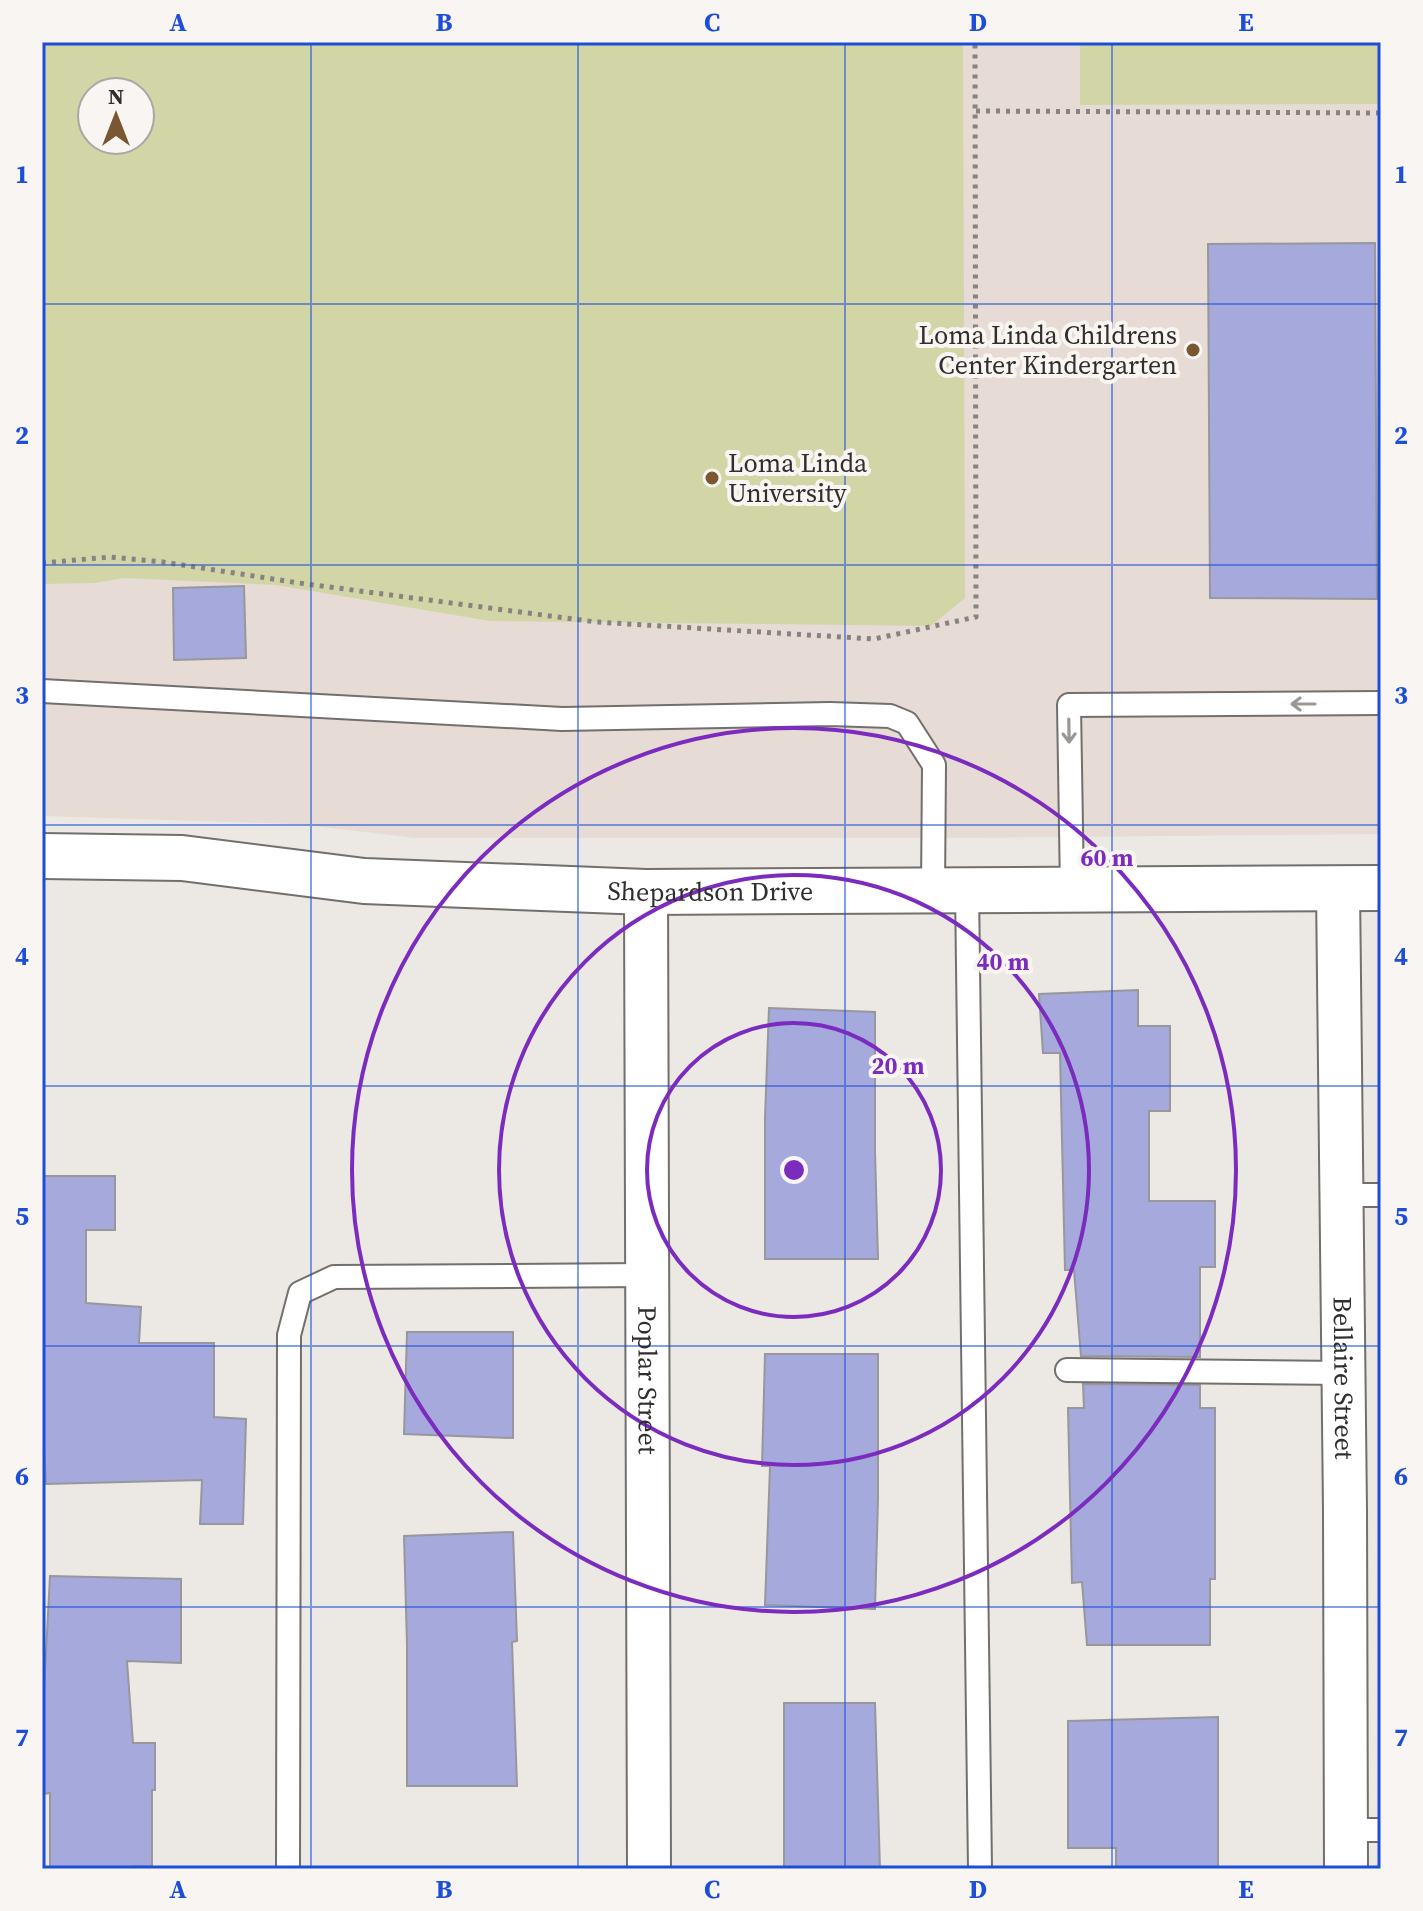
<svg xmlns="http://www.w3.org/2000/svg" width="1423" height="1911" font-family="'Source Serif 4',serif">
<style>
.built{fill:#e7dbd5;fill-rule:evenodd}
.green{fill:#d2d6a7;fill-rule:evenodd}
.building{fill:#a5a9dc;stroke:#97979c;stroke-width:2}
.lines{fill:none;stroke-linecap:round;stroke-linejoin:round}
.service-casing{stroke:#726f6c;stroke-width:26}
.minor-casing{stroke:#726f6c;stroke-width:46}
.tertiary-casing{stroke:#726f6c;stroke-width:48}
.path{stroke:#868380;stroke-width:5;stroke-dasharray:4 6;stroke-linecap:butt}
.service{stroke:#fff;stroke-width:22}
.minor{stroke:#fff;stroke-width:42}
.tertiary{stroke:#fff;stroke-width:44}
.oneway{stroke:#989796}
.grid{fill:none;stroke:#1d4ed8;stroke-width:2;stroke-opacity:0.55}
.ring{fill:none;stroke:#7b2cbf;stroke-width:4}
.poi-dot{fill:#7a5730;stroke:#f9f5f2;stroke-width:3}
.labels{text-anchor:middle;stroke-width:8;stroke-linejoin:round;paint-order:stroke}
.poi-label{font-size:26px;fill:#312f2e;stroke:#f9f5f2;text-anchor:end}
.street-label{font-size:26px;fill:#312f2e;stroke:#f9f5f2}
.centre{fill:#7b2cbf;stroke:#f9f5f2;stroke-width:4}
.ring-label{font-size:24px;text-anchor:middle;font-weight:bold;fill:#7b2cbf;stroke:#f9f5f2;stroke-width:8;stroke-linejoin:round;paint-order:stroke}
.neatline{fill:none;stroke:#1d4ed8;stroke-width:3}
.grid-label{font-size:26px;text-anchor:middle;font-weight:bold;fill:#1d4ed8}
</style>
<rect width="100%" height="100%" fill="#ece8e4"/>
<!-- built -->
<path class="built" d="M42,42H1381V834L952,838H415L298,824L42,816ZM92,92H140V140H92Z"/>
<!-- green -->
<g class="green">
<path d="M42,42H963L965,598L931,626L490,621L276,585L124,578L95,583L42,584ZM92,92H140V140H92Z"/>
<polygon points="1080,42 1381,42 1381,104 1080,105"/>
</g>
<!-- building -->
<g class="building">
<polygon points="1375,243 1377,599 1210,598 1208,244"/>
<polygon points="244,586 246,658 174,660 173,588"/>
<polygon points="1138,990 1138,1026 1170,1026 1170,1111 1149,1111 1149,1201 1215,1201 1215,1267 1200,1267 1200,1357 1081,1356 1074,1270 1065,1270 1060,1053 1043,1053 1039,994"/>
<polygon points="769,1008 875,1012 875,1151 878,1259 765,1259 765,1118"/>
<polygon points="42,1176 115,1176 115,1230 86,1230 86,1303 141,1307 139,1343 214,1343 214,1417 246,1419 243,1524 200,1524 202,1480 46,1484 42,1403 42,1287 44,1230 42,1230"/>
<polygon points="407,1332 513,1332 513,1438 404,1434"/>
<polygon points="765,1354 878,1354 878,1499 875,1609 765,1605 770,1466 762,1466"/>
<polygon points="1083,1384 1200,1385 1200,1408 1215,1408 1215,1579 1210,1579 1210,1645 1087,1645 1082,1582 1072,1583 1068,1408 1084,1408"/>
<polygon points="513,1532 517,1641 512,1642 517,1786 407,1786 407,1645 404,1536"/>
<polygon points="50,1576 181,1579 181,1663 127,1661 133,1743 155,1743 155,1790 152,1790 152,1866 133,1866 133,1869 50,1869 50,1793 42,1794 42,1729"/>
<polygon points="784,1703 875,1703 880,1869 784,1869"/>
<polygon points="1218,1717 1218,1869 1116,1869 1116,1848 1068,1848 1068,1721"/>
</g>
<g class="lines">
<!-- service casing -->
<g class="service-casing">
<g id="service">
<polyline points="42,691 562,719 830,714 890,716 907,723 934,765 933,890"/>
<polyline points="967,889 980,1869"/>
<polyline points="1072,889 1069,705 1381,703"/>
<polyline points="1341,1195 1381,1195"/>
<polyline points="1067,1370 1344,1373"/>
<polyline points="1347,1830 1381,1830"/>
<polyline points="288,1869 289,1335 300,1293 334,1277 647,1275"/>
</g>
</g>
<!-- minor casing -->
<g class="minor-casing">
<g id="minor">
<path id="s1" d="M1338,888L1345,1510L1346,1869"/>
<path id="s2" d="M646,892L649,1869"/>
</g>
</g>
<!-- tertiary casing -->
<g class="tertiary-casing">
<g id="tertiary">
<path id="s3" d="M42,856L182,858L364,881L646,892L1381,888"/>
</g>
</g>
<!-- path -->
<g class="path">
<polyline points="976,111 1381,113"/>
<polyline points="42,563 110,557 163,562 299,583 596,622 874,639 976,617 975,42"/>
</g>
<!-- service -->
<use href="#service" class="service"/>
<!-- minor -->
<use href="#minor" class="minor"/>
<!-- tertiary -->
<use href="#tertiary" class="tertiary"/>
</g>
<!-- one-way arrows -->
<defs><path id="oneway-shaft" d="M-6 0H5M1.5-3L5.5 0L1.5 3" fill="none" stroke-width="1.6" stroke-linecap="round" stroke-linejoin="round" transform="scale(2)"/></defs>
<g class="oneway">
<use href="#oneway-shaft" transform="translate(1303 704) rotate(180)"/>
<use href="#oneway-shaft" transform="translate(1069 731) rotate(89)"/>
</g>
<!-- grid -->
<path class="grid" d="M311,42V1869M578,42V1869M845,42V1869M1112,42V1869M42,304H1381M42,565H1381M42,825H1381M42,1086H1381M42,1346H1381M42,1607H1381"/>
<!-- distance rings -->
<g class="ring">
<circle cx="794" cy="1170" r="147"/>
<circle cx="794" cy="1170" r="295"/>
<circle cx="794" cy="1170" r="442"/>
</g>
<!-- markers -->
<g class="poi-dot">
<circle cx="1193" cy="350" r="8"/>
<circle cx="712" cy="478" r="8"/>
</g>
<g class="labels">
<!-- poi labels -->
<g class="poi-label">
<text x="1177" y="344">Loma Linda Childrens<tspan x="1177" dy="30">Center Kindergarten</tspan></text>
<text x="728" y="472" text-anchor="start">Loma Linda<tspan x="728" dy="30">University</tspan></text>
</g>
<!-- street labels -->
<g class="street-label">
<text dy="9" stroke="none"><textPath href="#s3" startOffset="670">Shepardson Drive</textPath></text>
<text dy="9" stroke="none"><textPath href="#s1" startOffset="490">Bellaire Street</textPath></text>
<text dy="9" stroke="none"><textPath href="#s2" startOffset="488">Poplar Street</textPath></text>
</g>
</g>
<circle cx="794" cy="1170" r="12" class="centre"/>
<g class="ring-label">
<text x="1107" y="866">60 m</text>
<text x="1003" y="970">40 m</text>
<text x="898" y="1074">20 m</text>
</g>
<!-- border -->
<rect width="1423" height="1911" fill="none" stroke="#f9f5f2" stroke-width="88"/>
<!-- north arrow -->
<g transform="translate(116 116)"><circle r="38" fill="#f9f5f2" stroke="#a9a6a4" stroke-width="2"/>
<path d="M0-6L14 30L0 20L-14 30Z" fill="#7a5730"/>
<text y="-12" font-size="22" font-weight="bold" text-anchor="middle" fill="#312f2e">N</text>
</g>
<rect x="44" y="44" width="1335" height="1823" class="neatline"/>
<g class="grid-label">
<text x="178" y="31">A</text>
<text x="444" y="31">B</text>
<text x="712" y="31">C</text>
<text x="978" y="31">D</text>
<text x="1246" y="31">E</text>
<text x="22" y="183">1</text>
<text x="1401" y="183">1</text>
<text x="22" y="444">2</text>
<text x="1401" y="444">2</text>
<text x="22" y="704">3</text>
<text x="1401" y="704">3</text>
<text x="22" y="965">4</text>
<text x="1401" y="965">4</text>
<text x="22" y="1225">5</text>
<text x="1401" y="1225">5</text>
<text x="22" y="1485">6</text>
<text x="1401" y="1485">6</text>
<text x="22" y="1746">7</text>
<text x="1401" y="1746">7</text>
<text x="178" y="1898">A</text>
<text x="444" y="1898">B</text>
<text x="712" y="1898">C</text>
<text x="978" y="1898">D</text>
<text x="1246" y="1898">E</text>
</g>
</svg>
